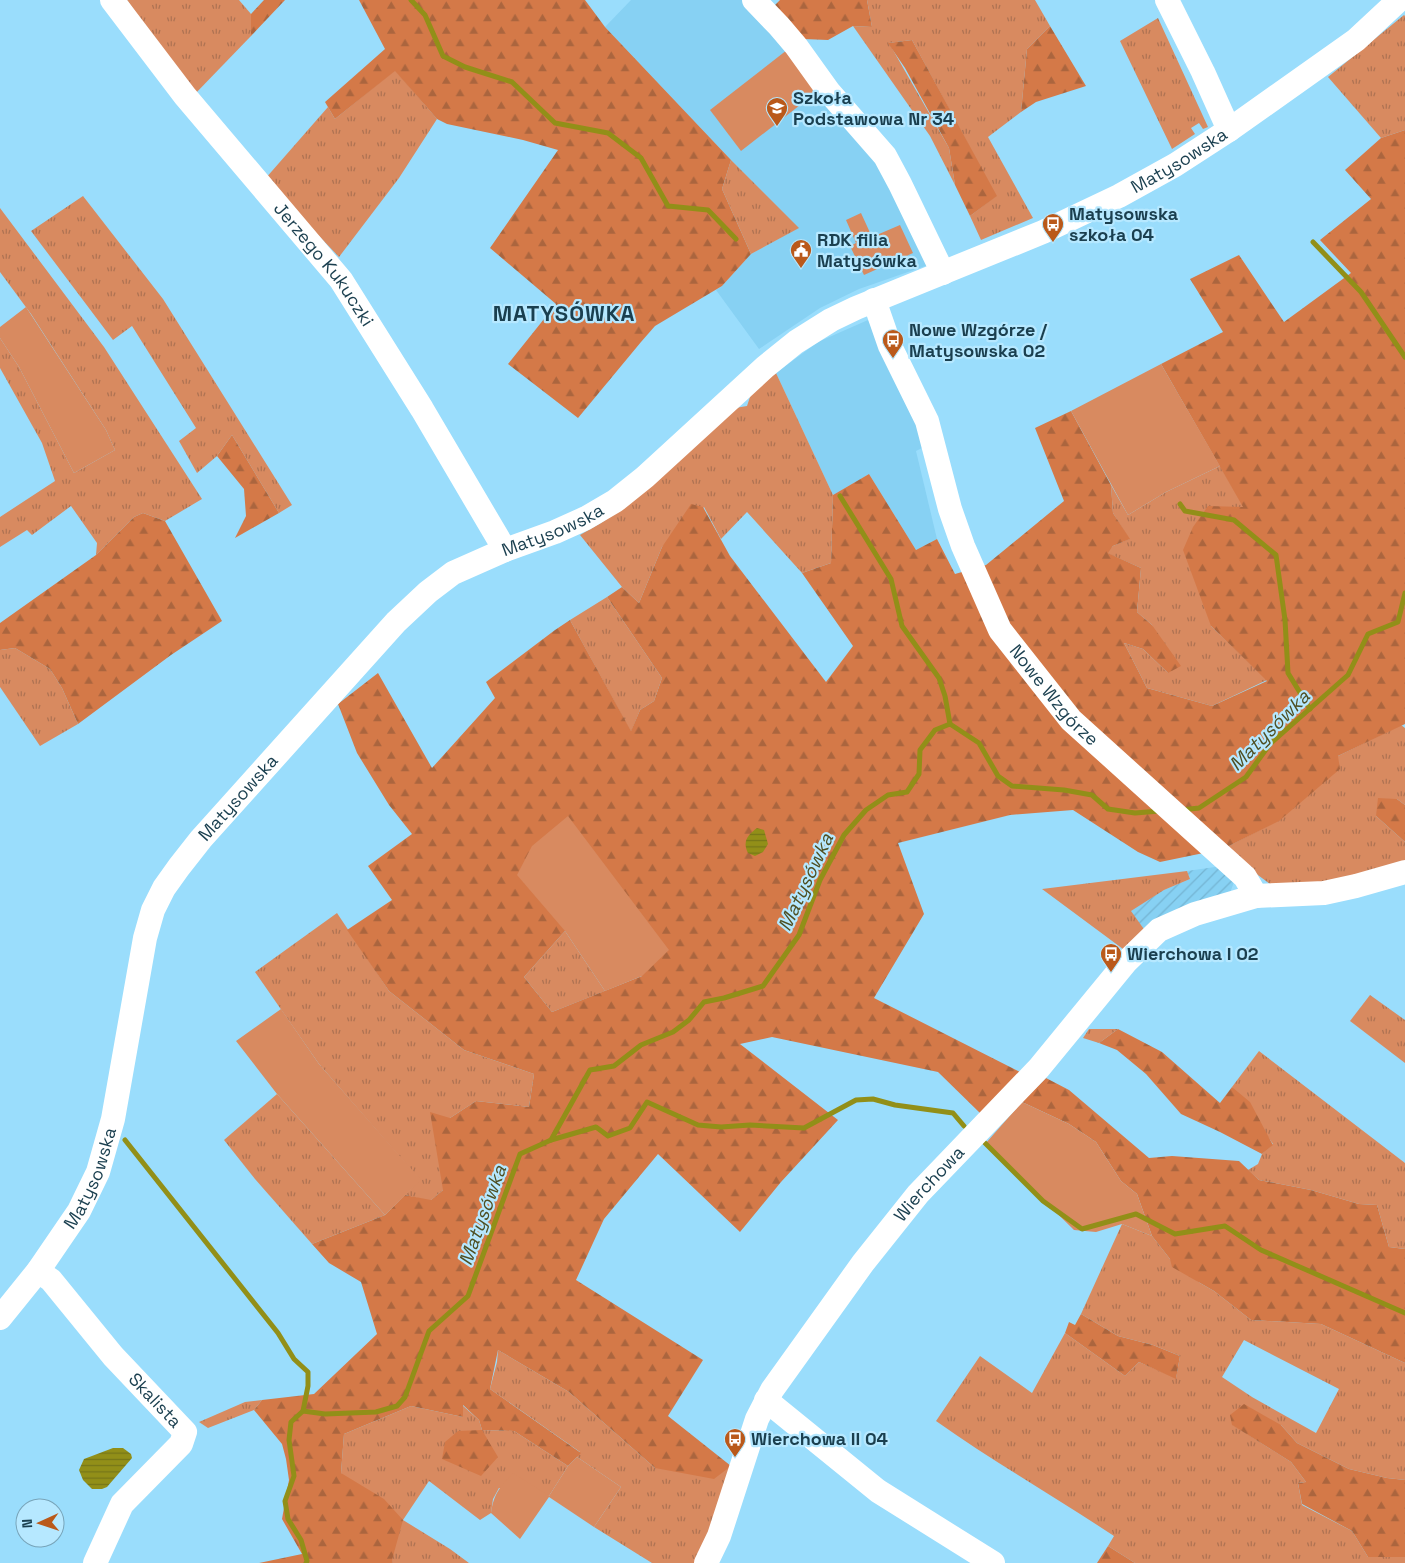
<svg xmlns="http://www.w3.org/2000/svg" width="1405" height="1563" font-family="'Space Grotesk',sans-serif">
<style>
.built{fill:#87d1f3}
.industrial{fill:url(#industrial-furrows)}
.grass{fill:url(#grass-tufts);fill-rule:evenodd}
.forest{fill:url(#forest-firs);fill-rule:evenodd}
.green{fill:#d88a60}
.water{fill:url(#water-rules)}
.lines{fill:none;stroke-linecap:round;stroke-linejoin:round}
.stream{stroke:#928f18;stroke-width:5}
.minor{stroke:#fff;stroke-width:24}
.labels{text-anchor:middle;stroke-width:4.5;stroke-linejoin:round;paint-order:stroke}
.poi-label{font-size:18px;font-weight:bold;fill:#1a3f4f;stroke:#b6e8ff;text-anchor:start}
.street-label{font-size:18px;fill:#1a3f4f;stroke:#b6e8ff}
.water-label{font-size:19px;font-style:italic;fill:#4f4f23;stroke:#b6e8ff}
.district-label{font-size:22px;font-weight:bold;letter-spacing:1px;fill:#1a3f4f;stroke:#b6e8ff}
</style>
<defs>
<pattern id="industrial-furrows" width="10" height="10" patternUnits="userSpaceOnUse" patternTransform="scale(1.25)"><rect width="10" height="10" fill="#87d1f3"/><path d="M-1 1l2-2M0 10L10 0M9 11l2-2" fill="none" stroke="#74b4d2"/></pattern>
<pattern id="grass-tufts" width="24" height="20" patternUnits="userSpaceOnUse" patternTransform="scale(1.25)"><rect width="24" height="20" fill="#d88a60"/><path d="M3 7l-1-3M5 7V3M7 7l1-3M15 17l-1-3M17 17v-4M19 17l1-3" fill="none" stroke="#ae7252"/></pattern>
<pattern id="forest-firs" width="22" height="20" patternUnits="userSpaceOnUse" patternTransform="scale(1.25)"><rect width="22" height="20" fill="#d47948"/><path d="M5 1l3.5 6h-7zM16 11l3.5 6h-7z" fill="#ab653e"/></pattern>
<pattern id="water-rules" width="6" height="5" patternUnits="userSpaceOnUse" patternTransform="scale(1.25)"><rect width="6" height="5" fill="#928f18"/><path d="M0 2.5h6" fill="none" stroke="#767618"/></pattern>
</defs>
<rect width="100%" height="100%" fill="#9addfc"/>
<!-- built -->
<g class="built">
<polygon points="631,0 747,0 881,159 931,264 859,289 820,308 759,349 716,290 722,286 751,254 798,228 731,160 605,27"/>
<polygon points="868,320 916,405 928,445 916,451 937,539 916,550 869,474 833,495 776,373 818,342"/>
</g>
<!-- industrial -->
<polygon class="industrial" points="1222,866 1234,882 1230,893 1146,932 1130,911 1164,890 1190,879 1187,871"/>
<!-- grass -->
<g class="grass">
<polygon points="127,0 239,0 251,14 251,36 194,95"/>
<polygon points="867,0 1035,0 1050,26 1027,49 1021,112 988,137 1033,218 981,240 970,216 996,196 912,40 889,43 949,148 955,185 930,136 853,26 872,27"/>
<polygon points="1404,15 1405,16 1405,130 1381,138 1328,77"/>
<polygon points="1158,18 1208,127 1203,129 1199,123 1191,128 1195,134 1172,149 1120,41"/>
<polygon points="395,70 437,119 399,178 339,257 265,179 328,107 335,119"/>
<polygon points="731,160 799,228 751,254 722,189"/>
<polygon points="83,196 163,299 292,505 279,513 232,435 217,456 197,473 179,441 196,428 132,326 113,340 31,231"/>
<polygon points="0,208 104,347 202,499 165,521 143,513 134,517 96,555 97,543 71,506 32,535 27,530 0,547 0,517 55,481 42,443 0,368 0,338 19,367 74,473 115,450 106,430 31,314 0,272"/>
<polygon points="776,373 833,495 831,563 802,573 747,512 721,539 704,507 662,547 639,603 622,587 580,535 601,523 630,503 735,408 747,406 752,391"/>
<polygon points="1220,466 1244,507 1211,626 1267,680 1212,706 1147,688 1124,643 1143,649 1168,673 1152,625 1137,612 1141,568 1107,553 1113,546 1129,539 1113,513 1111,485 1128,515 1166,492"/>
<polygon points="607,597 662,678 654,701 640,710 631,732 570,620"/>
<polygon points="15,648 50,669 62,688 78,724 40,746 0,687 0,650"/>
<polygon points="1401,725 1405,728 1405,805 1397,799 1376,816 1405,842 1405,861 1344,881 1274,887 1223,849 1279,820 1338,756"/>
<polygon points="1187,871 1190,879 1164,890 1131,911 1146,932 1127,952 1042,889"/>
<polygon points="337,913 389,991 464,1050 534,1074 529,1107 476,1101 450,1118 443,1190 430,1201 405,1195 420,1180 319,1064 255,972"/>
<polygon points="565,931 605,991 552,1012 524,977"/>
<polygon points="1370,995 1405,1020 1405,1063 1350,1021"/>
<polygon points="1089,1029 1118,1029 1099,1043 1083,1038"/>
<polygon points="1259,1051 1405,1163 1405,1249 1389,1247 1377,1205 1359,1204 1311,1190 1259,1180 1248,1170 1258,1164 1262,1154 1273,1144 1232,1087"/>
<polygon points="277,1094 385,1215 312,1244 255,1179 224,1140"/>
<path d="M1122,1224L1152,1236L1170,1259L1200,1283L1214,1291L1251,1320L1321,1324L1405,1363V1480L1387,1478L1349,1469L1297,1443L1281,1425H1233L1291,1462L1306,1482L1298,1483L1302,1505L1352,1531L1368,1557H1405V1563H1135L1108,1546L1114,1536C1055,1497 994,1462 936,1421L980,1356L1032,1393L1065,1333L1125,1376L1139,1362L1176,1378L1180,1356L1153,1345L1118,1336L1081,1314ZM1244,1340L1339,1389L1316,1433L1252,1397L1222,1377Z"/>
<polygon points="498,1350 569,1392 655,1468 731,1466 698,1563 652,1563 594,1527 621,1487 577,1457 580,1452 490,1389 497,1362"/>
<polygon points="262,1400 254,1410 208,1428 199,1422 245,1402"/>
<polygon points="462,1405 479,1420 482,1430 514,1431 568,1466 549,1496 499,1488 493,1499 491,1513 480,1520 429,1481 403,1520 450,1549 469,1563 393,1563 341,1473 344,1434 411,1406 463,1417"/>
</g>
<!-- forest -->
<g class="forest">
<polygon points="264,0 285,0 251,36 251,14"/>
<polygon points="359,0 585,0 605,27 731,160 722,189 751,254 722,286 655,326 641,342 578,418 508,364 556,304 490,248 558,150 523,140 447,124 437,119 395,71 335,119 325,102 385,49"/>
<polygon points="780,0 867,0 872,27 853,26 828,40 803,39 773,7"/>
<polygon points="1050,26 1086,86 1036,102 1021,112 1027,49"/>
<polygon points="912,40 997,196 970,216 955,185 949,148 905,68 888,43"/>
<path d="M1405,130V724L1338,756L1340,769L1279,821L1223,849L1160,862L1138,852L1073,810L1010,815L898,843L924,914L874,998L1020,1072L981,1114L938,1072L772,1037L740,1044L838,1120L781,1182L740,1232L658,1154L604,1219L576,1280L703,1360L668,1416L731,1466L714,1479L655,1468L569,1392L498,1350L490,1389L581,1453L568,1466L514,1431L482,1430L498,1457L481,1476L442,1459L445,1442L458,1431L482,1430L479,1420L463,1405V1417L411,1406L344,1434L341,1473L384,1499L403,1520L392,1560L393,1563H259L302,1554L282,1519L289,1480L286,1459L282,1444L254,1410L262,1400L314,1394L377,1334L361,1282L329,1263L312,1244L385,1215L405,1195L431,1200L443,1190L430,1112L450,1118L476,1101L529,1107L534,1074L464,1050L389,991L347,930L392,900L368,866L412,834L389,805L357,753L338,704L378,673L432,768L495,698L486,682L555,630L570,620L631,731L640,710L654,701L662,678L607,597L622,587L639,603L662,547L691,504L703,507L730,556L826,682L853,646L802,573L831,563L833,495L869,474L916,550L937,539L955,574L986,565L1064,501L1035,428L1071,411L1111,485L1113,513L1130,539L1113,546L1108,553L1141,568L1137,612L1152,625L1181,666L1168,673L1143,649L1124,643L1147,688L1212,706L1267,681L1211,626L1183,550L1193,527L1208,506L1243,507L1161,364L1223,332L1190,279L1239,255L1284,322L1351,273L1320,240L1371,199L1345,170L1381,138ZM565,931L642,976L552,1012L524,977Z"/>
<polygon points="232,435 279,513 235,538 246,516 244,489 217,456"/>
<polygon points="143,513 165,521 222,621 171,655 78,724 62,688 50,669 15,648 0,650 0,623 96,555 134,517"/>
<polygon points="1378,798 1397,799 1405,805 1405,842 1376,816"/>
<polygon points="1118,1029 1162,1052 1220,1103 1232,1087 1250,1102 1273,1145 1262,1154 1220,1132 1181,1114 1146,1074 1117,1050 1099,1043"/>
<polygon points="1046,1078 1069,1090 1149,1158 1172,1156 1239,1161 1259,1180 1311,1190 1359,1204 1377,1205 1389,1247 1405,1249 1405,1363 1321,1324 1251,1320 1214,1291 1172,1267 1170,1259 1152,1236 1137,1194 1121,1181 1096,1142 1069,1124 1022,1102"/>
<polygon points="1081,1314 1118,1336 1153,1345 1180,1356 1176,1379 1139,1362 1125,1376 1065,1333 1069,1322 1075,1325"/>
<polygon points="1244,1404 1281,1425 1297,1443 1349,1469 1387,1478 1405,1480 1405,1557 1368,1557 1352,1531 1302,1504 1298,1483 1306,1482 1291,1462 1232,1425 1230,1415"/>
<polygon points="1108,1546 1135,1563 1097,1563"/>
</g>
<!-- green -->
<g class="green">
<polygon points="787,50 818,91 741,151 710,110"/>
<polygon points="861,213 872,237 900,225 913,253 864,275 850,246 856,243 846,220"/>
<polygon points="26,307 106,430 115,450 74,473 19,367 0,338 0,327"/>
<polygon points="1161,364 1220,466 1166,492 1128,515 1071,411"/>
<polygon points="568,816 669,950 642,976 605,991 565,931 517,875 532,846"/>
<polygon points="281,1009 319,1064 421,1180 385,1215 277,1094 236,1041"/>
<polygon points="1022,1102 1069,1124 1096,1142 1121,1181 1137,1194 1152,1236 1122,1224 1096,1232 1074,1230 986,1143"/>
<path d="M577,1457L621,1487L594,1527L549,1497L520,1539L491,1513C494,1493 500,1487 513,1473L549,1496L568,1466Z"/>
</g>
<!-- water -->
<g class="water">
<path d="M757,828L764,830L768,844L763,852L755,856L748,853C742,841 748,835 757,828Z"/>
<polygon points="113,1448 123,1448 131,1454 132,1458 107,1487 102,1489 92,1489 83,1480 79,1470 84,1459"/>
</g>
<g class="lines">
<!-- stream -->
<g class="stream">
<polyline points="411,0 425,15 443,56 465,67 512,82 555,123 608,133 641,158 668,206 708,210 736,239"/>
<polyline points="1313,242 1361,292 1405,357"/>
<polyline points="840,496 891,579 902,626 939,678 945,696 950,724"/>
<polyline points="1180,504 1185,511 1234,520 1276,555 1285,620 1288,673 1310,709"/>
<polyline points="1181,810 1199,808 1246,777 1270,744 1348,675 1368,634 1398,622 1405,593"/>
<polyline points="125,1140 278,1333 294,1359 308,1372 308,1386 303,1411"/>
<polyline points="551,1140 596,1127 608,1136 630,1128 647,1102 698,1125 721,1127 750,1125 804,1128 856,1100 873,1099 895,1105 953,1113 964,1126"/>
<polyline points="985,1143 1043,1201 1082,1229 1136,1214 1175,1234 1225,1226 1261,1250 1405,1313"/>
<polyline points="306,1563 307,1561 301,1540 288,1519 285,1501 294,1476 289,1440 291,1422 303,1411 325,1414 376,1412 397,1406 405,1397 429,1331 468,1296 520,1154 551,1140 590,1070 614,1066 641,1045 673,1032 689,1020 704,1002 724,998 763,986 799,935 820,880 844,835 866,810 888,795 907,792 919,774 920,750 935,730 950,724 979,743 998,776 1012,786 1064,790 1092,795 1108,809 1135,813 1160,811"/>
</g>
<!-- minor -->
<g class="minor">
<path id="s1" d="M112,0L185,96L341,280L422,409L505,550"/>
<polyline points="754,0 779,26 796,46 829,92 885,156 900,184 943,273"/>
<polyline points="1167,0 1203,72 1229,130"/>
<path id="s2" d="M874,300L890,346L927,421L950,509L963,546L1000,630L1071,720L1245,877L1256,896"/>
<path id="s3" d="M38,1271L51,1280L113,1356L185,1432L181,1444L122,1504L95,1563"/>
<path id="s4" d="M0,1318L38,1271L79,1211L98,1172L113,1119L145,938L153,910L164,888L179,867L201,839L396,622L428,592L453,573L505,550L555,532L586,518L615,501L645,477L765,367L796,342L831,320L856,308L1043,232L1119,196L1175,165L1229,130L1356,40L1399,0"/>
<polyline points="766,1400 878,1491 993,1563"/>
<path id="s5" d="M706,1563L719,1536L757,1419L772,1390L863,1263L918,1194L1039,1068L1126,962L1159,930L1195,914L1256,896L1324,893L1356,886L1405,872"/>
</g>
</g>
<!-- icons -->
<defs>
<g id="school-pin" transform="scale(1.125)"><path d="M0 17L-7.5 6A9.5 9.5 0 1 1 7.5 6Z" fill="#ba591a" stroke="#b6e8ff"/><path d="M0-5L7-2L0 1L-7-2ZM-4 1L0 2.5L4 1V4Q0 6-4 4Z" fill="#fff"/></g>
<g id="bus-pin" transform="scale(1.125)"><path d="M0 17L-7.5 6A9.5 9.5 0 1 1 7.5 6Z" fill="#ba591a" stroke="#b6e8ff"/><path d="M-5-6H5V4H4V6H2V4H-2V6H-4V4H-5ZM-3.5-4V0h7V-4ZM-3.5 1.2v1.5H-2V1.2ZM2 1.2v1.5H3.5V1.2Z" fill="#fff"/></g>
<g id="civic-pin" transform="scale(1.125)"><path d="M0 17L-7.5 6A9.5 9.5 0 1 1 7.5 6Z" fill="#ba591a" stroke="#b6e8ff"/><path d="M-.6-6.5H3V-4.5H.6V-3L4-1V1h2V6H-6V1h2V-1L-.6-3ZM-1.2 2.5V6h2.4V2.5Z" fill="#fff"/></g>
</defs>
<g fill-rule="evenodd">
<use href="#school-pin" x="777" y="108"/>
<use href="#bus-pin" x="1053" y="224"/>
<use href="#civic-pin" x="801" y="250"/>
<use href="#bus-pin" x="893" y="340"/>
<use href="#bus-pin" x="1111" y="954"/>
<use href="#bus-pin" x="735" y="1439"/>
</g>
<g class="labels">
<!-- poi labels -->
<g class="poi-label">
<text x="793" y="104">Szkoła<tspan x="793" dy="21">Podstawowa Nr 34</tspan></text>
<text x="1069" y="220">Matysowska<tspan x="1069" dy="21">szkoła 04</tspan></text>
<text x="817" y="246">RDK filia<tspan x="817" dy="21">Matysówka</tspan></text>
<text x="909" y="336">Nowe Wzgórze /<tspan x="909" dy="21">Matysowska 02</tspan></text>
<text x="1127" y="960">Wierchowa I 02</text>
<text x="751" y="1445">Wierchowa II 04</text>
</g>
<!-- street labels -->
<g class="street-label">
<text dy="6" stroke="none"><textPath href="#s4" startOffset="1741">Matysowska</textPath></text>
<text dy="6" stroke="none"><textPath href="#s1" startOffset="339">Jerzego Kukuczki</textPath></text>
<text dy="6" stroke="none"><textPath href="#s4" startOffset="1006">Matysowska</textPath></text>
<text dy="6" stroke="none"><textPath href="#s2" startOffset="439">Nowe Wzgórze</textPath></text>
<text dy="6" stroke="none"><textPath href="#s4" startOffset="586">Matysowska</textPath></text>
<text dy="6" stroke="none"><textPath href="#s4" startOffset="168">Matysowska</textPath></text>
<text dy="6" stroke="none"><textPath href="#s5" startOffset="445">Wierchowa</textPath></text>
<text dy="6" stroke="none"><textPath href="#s3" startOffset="175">Skalista</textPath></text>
</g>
<!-- water labels -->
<g class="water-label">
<text transform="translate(1269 730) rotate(-45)" y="7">Matysówka</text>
<text transform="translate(805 882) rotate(-65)" y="7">Matysówka</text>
<text transform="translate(482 1215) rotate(-70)" y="7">Matysówka</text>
</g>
<!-- district labels -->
<g class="district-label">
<text x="564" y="321">MATYSÓWKA</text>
</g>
</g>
<!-- north arrow -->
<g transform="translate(40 1523) rotate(267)"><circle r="24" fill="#b6e8ff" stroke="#78a4b9"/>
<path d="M0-4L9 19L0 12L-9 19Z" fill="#ba591a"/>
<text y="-8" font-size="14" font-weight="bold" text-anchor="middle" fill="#1a3f4f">N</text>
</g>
</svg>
